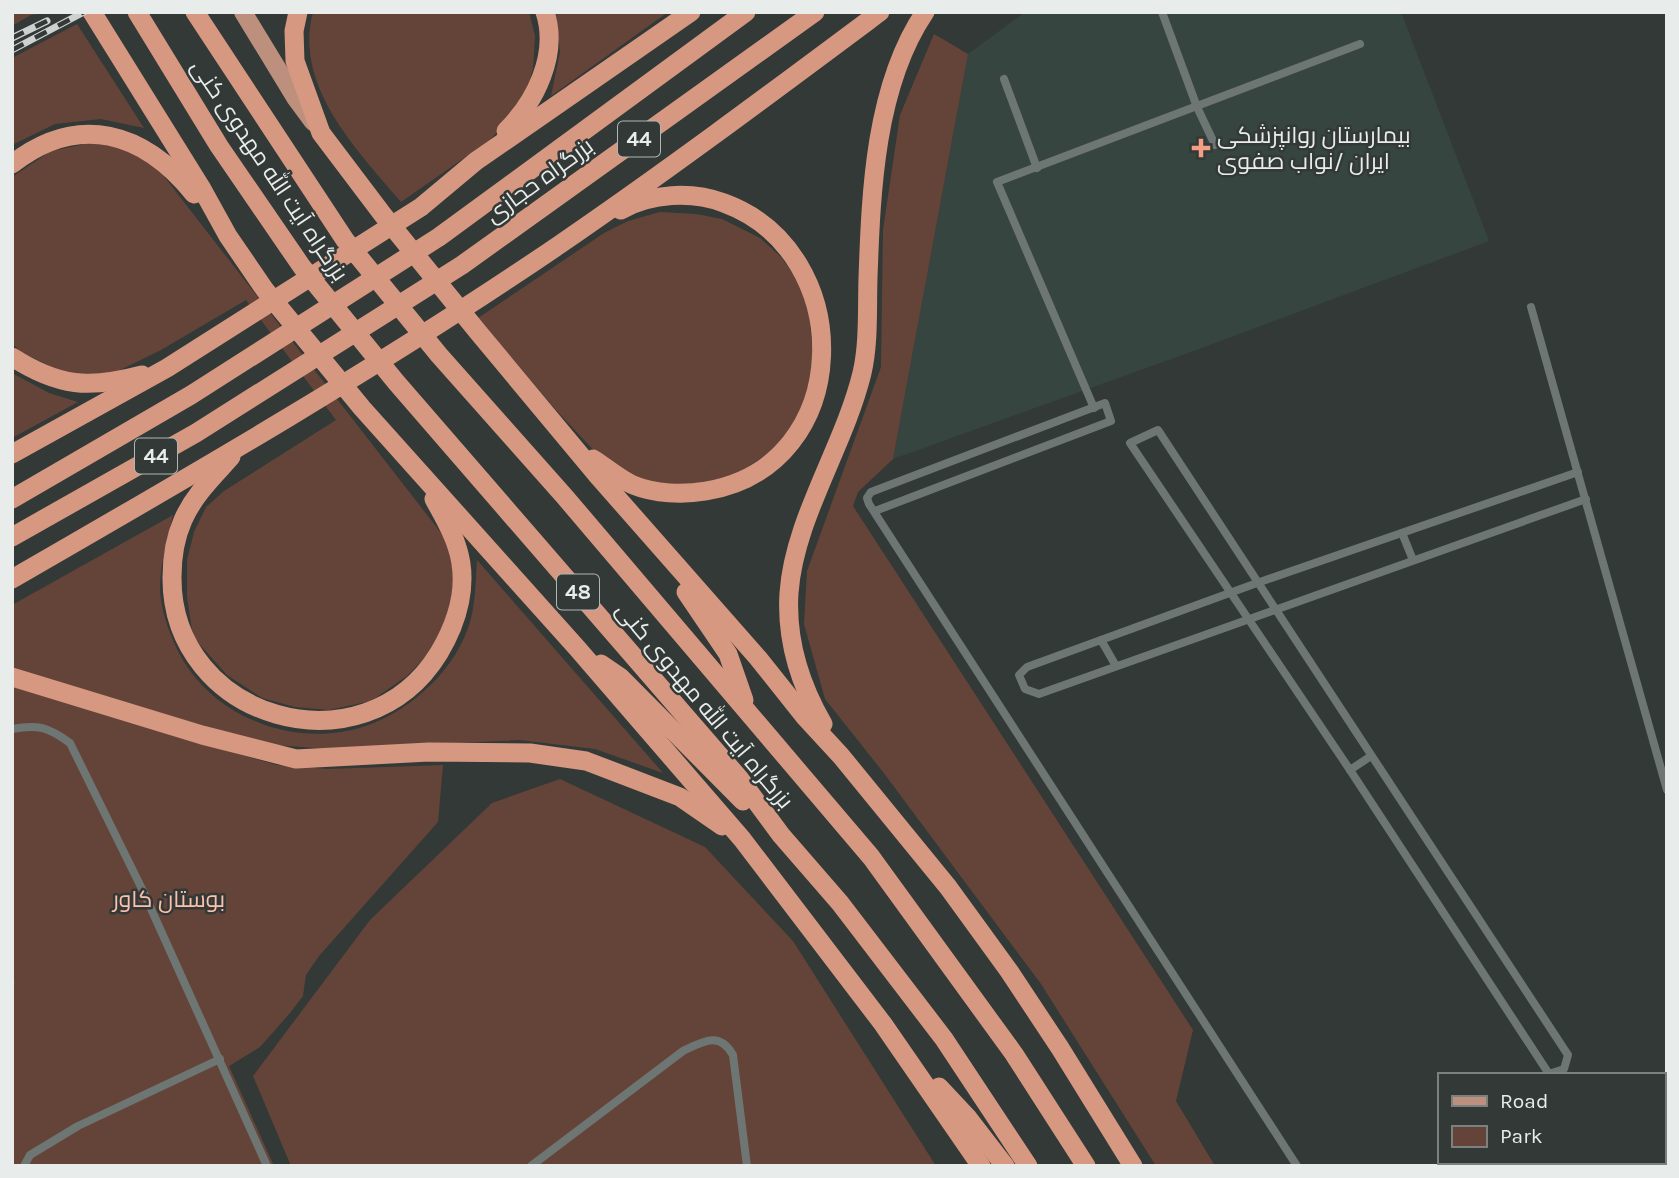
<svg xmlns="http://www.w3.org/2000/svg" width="1679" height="1178" font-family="Karla,Cairo,sans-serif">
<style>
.built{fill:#374541}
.green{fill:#644439}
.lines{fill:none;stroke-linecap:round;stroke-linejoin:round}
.path{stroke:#898f8e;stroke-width:2.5;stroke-dasharray:3.5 3.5;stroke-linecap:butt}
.service{stroke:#6e7673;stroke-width:8}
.primary{stroke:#bd907e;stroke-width:18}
.trunk{stroke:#d79882;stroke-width:19}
.rail-casing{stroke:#cdd1d0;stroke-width:7}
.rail{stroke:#323937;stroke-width:4.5;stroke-dasharray:13;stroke-linecap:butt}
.poi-dot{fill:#f39f83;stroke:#323937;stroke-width:2.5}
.labels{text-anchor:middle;stroke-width:5;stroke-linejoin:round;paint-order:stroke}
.shield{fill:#323937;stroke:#b1b6b5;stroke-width:2}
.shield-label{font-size:21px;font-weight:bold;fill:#e8eceb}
.poi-label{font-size:23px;fill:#e8eceb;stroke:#323937;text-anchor:start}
.street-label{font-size:23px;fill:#e8eceb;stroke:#323937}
.park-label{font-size:23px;fill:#fcc0ac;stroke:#323937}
</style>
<rect width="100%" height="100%" fill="#323937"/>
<!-- built -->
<polygon class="built" points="1025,12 1401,12 1489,241 1199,349 893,459 968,54"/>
<!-- green -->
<g class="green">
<polygon points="12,12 50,12 31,15 12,26"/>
<path d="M313,12H529L535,36L533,69L523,103L490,140L401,202C358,151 293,86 313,12Z"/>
<polygon points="556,12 668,12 551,96 560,52"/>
<polygon points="77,24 144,128 101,119 55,124 12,145 12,58"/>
<polygon points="934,34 968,54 893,459 858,492 853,506 1193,1030 1176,1101 1215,1166 1156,1166 1041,984 883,772 825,699 804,624 807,571 881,367 883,230 900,115"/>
<polygon points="90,143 129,148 156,166 445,538 454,574 449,612 432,650 407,676 371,701 329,710 295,707 262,698 227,675 193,637 187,597 187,560 194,532 206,507 224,491 336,420 246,300 161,350 114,373 66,374 21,352 12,343 12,177 51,151"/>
<polygon points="660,212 696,214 722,219 760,238 781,257 797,279 808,301 815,381 785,442 724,483 648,486 600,457 556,410 478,318 604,233 628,221"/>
<polygon points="12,373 49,393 78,402 12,438"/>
<path d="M173,515C168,538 160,564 160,588C160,608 169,632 177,649C207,711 280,744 347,731C395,722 444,683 464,638C476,613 475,587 477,560L663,773L595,749L519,740L329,749L276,745L155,713L12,668V605Z"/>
<polygon points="12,682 202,744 277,765 328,769 443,765 438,822 319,956 306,975 303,996 290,1013 260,1047 229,1066 274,1166 12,1166"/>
<polygon points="560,779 705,847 793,941 936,1166 291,1166 253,1076 370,920 492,803"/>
</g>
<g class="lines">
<!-- path -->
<polyline class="path" points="12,980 14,985"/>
<!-- service -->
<g class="service">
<polyline points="1162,12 1197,107 1215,145"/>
<polyline points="1004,79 1037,168"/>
<polyline points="1531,307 1667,790"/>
<polyline points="1094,408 997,182 1360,44"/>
<polygon points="1158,430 1568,1055 1564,1069 1549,1074 1350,770 1130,443"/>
<polyline points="1578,472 1257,583 1027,667 1019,675 1025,689 1039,694 1586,499"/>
<polyline points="875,511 1111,421 1105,403 871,492 867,498 869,504 1297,1166"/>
<polyline points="1402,533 1413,560"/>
<polyline points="1101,640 1116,666"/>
<path d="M12,729C38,724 48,727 70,743L143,891L267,1166"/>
<polyline points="1350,770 1371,756"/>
<polyline points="24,1166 30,1155 78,1126 220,1059"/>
<path d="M531,1166L683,1051C703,1041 720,1031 733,1055L747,1166"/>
</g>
<!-- primary -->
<polyline class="primary" points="243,12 296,99 313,122"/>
<!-- trunk -->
<g class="trunk">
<polyline points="92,12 202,189 228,236 265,290 362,408 577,648 742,839 883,1024 981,1166"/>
<polyline points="137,12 219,146 302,267 396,382 739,778 781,835 840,903 944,1039 1028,1166"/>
<polyline points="195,12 345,240 439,355 565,497 871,857 1014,1054 1086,1166"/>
<polyline points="298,12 294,31 295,61 321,133 383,215 478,332 597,475 758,658 805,717 841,756 948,887 1009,971 1060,1048 1133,1166"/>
<path d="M506,131C535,102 559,55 545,12"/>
<path d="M12,164C79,112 144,132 194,194"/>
<path d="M12,357C59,387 89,389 142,375"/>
<polyline points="12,454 167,368 421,207 476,161 691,12"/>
<path d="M231,457C213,477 194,495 183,520C175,538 172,558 172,577C171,720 364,775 439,653C458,621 469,583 457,547C452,530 442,514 434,499"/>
<path d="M593,459C606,467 618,478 633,485C655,494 683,495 706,491C856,466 858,252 724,203C692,191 651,193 621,210"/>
<polyline points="12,499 191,395 439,237 746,12"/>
<polyline points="12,537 196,433 462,265 815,12"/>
<path d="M12,579C196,473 383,365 559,245C667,171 774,91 880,12"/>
<polyline points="686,592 728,654 744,700"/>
<polyline points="601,664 620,677 743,801"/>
<polyline points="12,677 202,735 296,759 429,752 530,753 586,761 680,797 722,826"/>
<path d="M823,724C800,684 786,640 789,593C794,519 844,447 862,373C869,343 867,309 868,278C871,191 875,86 925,12"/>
<polyline points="939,1087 968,1118 1005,1166"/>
</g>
<!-- rail casing -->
<g class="rail-casing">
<g id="rail">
<polyline points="12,38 47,21"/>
<polyline points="12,50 84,12"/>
</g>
</g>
<!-- rail -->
<use href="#rail" class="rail"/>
</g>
<!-- markers -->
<path class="poi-dot" d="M1197.5 137.5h7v7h7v7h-7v7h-7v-7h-7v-7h7z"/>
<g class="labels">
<!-- shield labels -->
<g class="shield">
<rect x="618" y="121.5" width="42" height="35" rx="5"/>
<rect x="135" y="438.5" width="42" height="35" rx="5"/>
<rect x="557" y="574.5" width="42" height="35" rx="5"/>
</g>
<g class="shield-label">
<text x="639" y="146">44</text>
<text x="156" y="463">44</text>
<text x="578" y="599">48</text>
</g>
<!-- poi labels -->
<g class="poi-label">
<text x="1217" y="143">بیمارستان روانپزشکی<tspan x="1217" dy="26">ایران /نواب صفوی</tspan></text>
</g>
<!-- street labels -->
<g class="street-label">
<text transform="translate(270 170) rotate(56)" y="8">بزرگراه آیت الله مهدوی کنی</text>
<text transform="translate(539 180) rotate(-36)" y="8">بزرگراه حجازی</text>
<text transform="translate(705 705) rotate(50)" y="8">بزرگراه آیت الله مهدوی کنی</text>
</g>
<!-- park labels -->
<g class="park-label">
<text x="169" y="907">بوستان کاور</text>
</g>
</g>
<!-- border -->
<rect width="1679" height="1178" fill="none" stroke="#e8eceb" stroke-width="28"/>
<!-- legend -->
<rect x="1438" y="1073" width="228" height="91" fill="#323937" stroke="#7b817f" stroke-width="2"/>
<rect x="1452" y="1096" width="35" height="10" fill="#bd907e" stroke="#7b817f" stroke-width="2"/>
<text x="1500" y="1108" font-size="21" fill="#e8eceb">Road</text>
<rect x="1452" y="1126" width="35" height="21" fill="#644439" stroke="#7b817f" stroke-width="2"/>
<text x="1500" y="1143" font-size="21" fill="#e8eceb">Park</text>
</svg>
